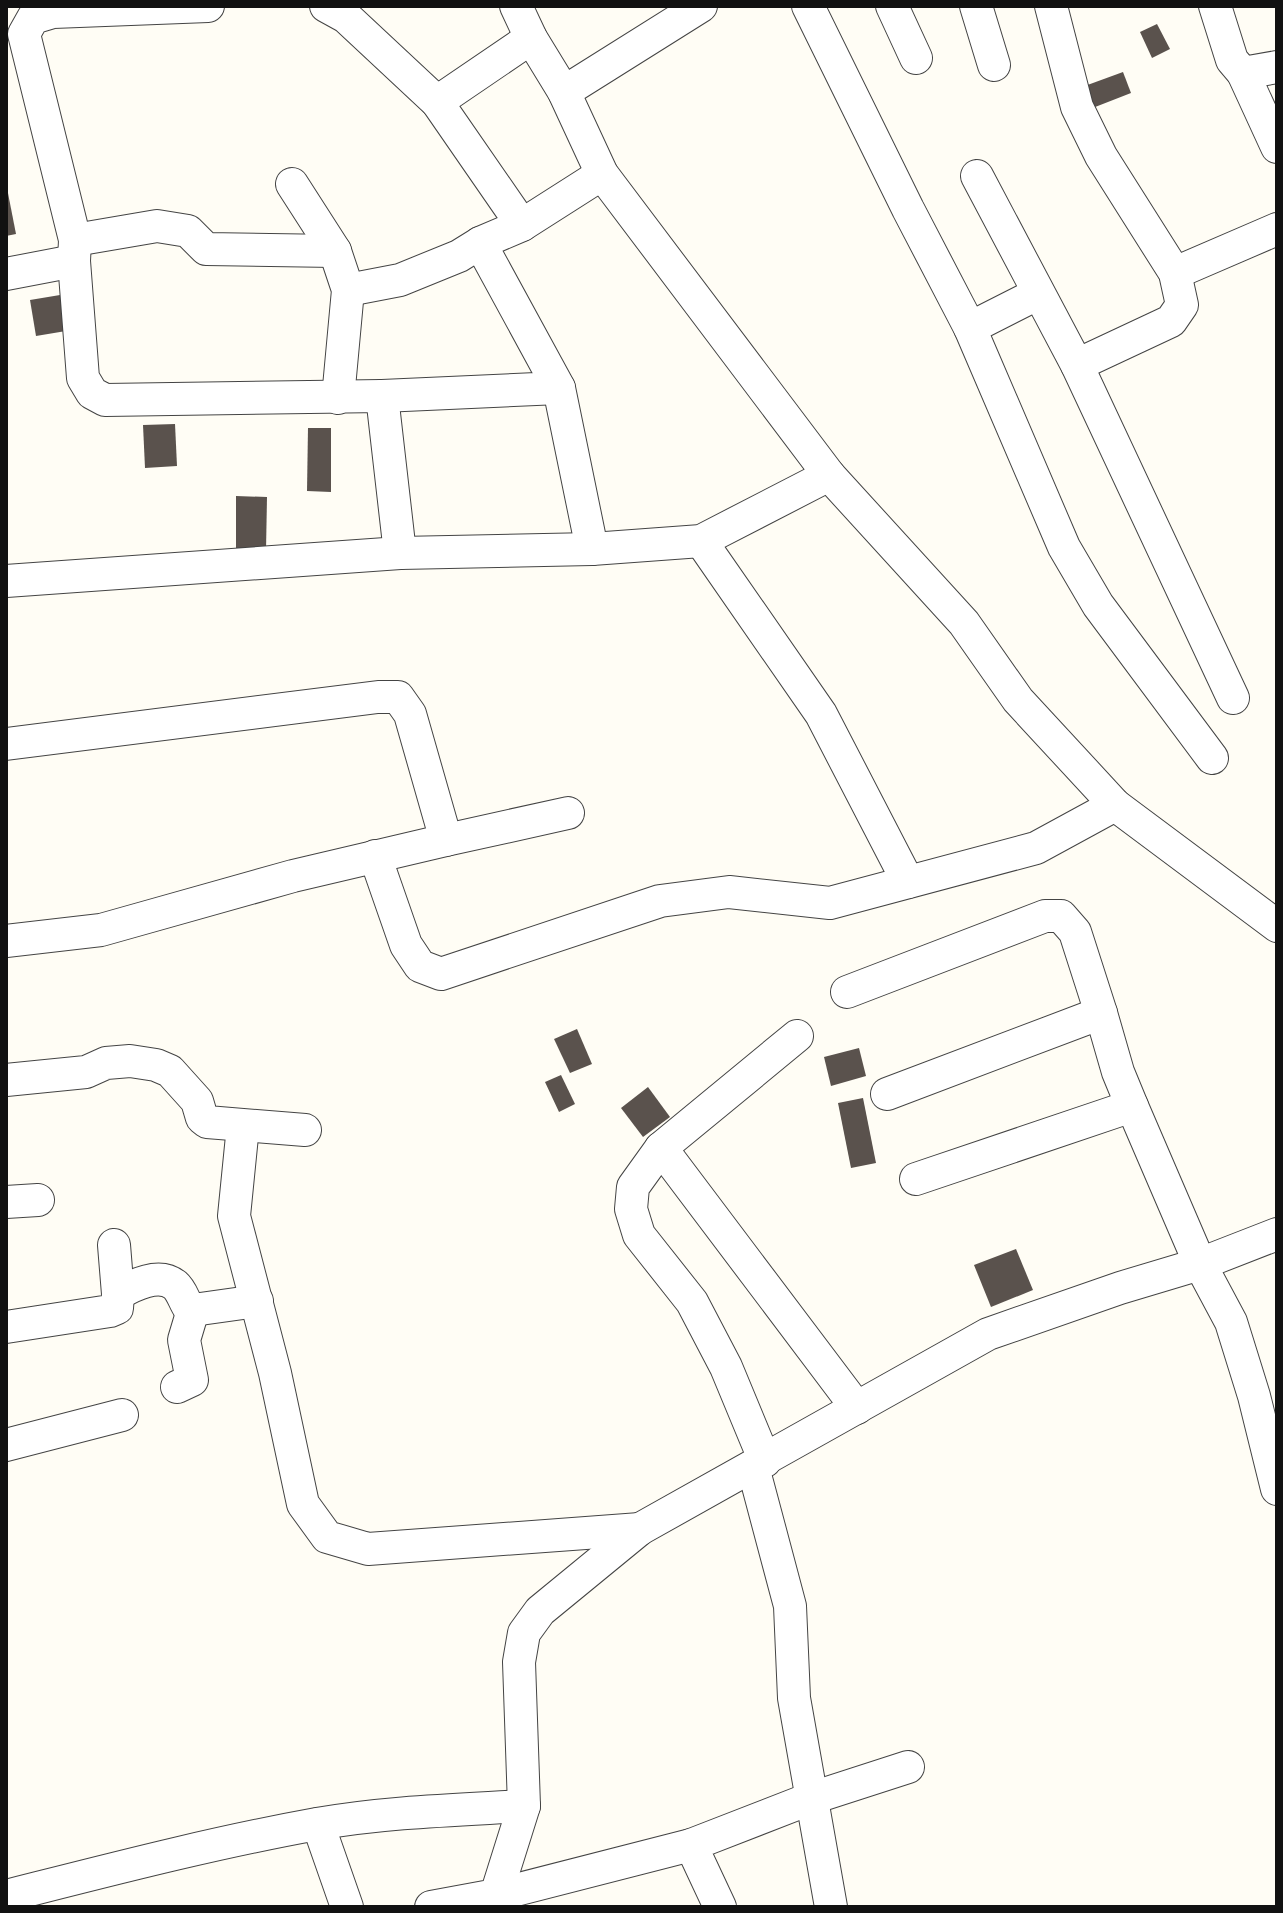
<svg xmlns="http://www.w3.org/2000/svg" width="1283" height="1913" font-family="Lora,serif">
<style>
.building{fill:#5a524d}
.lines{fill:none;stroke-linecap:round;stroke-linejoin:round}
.minor-casing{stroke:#444;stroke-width:34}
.minor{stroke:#fff;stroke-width:32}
</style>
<rect width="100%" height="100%" fill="#fffdf5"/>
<!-- building -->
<g class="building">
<polygon points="1157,24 1170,49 1152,58 1140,32"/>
<polygon points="1123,72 1131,93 1090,109 1082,87"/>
<polygon points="6,183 16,234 6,236"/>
<polygon points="66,294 72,330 36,336 30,300"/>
<polygon points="175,424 177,466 145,468 143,425"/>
<polygon points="308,428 331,428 331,492 307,491"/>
<polygon points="236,496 267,497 266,551 236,551"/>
<polygon points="577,1029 592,1064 570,1073 554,1039"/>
<polygon points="859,1048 866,1076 831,1086 824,1057"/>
<polygon points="561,1075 575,1104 559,1112 545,1082"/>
<polygon points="648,1087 670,1117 643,1137 621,1108"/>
<polygon points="863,1098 876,1163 851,1168 838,1103"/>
<polygon points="1016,1249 1033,1290 991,1307 974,1265"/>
</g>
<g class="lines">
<!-- minor casing -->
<g class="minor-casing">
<g id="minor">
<polyline points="208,6 53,12 33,18 24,34 75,240 74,261 83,378 92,393 105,400 382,396 400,553"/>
<polyline points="326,6 346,17 437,102"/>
<polyline points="808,6 908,209 970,328 1064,547 1098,605 1212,758"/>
<polyline points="892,6 916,58"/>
<polyline points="976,6 994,65"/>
<polyline points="1051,6 1077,107 1101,156 1175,273 1182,305 1171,321 1077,365"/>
<polyline points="1215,6 1232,60 1243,73 1277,147"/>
<polyline points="1243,73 1277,67"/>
<polyline points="564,92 701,6"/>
<polyline points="977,176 1077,365 1233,698"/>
<polyline points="292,184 335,251 348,290 338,398"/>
<polyline points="522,225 437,102 531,38"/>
<polyline points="75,240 157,226 188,231 206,249 335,251"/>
<polyline points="1175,273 1277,229"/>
<polyline points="6,274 74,261"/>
<polyline points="348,290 400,280 459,256 480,243 522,225 602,174"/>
<polyline points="970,328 1037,294"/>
<polyline points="559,388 592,549"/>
<polyline points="382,396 559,388 480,243"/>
<polyline points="829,475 964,623 1018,700 1115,805 1277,926"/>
<polyline points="701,541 821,714 908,882"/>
<polyline points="6,581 400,553 592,549 701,541 829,475 602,174 564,92 531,38 516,6"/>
<polyline points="6,744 378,697 398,697 410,714 446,840 568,813"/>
<polyline points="375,856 406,945 420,966 441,974 660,901 729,892 830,903 1036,848 1115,805"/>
<polyline points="6,941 101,930 293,876 446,840"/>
<polyline points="847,992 1045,916 1061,916 1075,932 1101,1013"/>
<polyline points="6,1080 86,1072 106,1063 130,1061 156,1065 170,1071 197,1101 202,1118 207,1122 305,1130"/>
<polyline points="887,1094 1101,1013 1118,1072 1132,1106 1200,1264 1231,1322 1254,1396 1277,1489"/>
<polyline points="243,1126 234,1216 275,1373 303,1504 327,1537 368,1549 640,1529"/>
<polyline points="661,1148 857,1408"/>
<polyline points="916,1179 1132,1106"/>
<polyline points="6,1202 38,1200"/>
<path d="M118,1294C133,1285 159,1272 175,1285C182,1291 184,1301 189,1308L193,1310L257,1301"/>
<polyline points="6,1327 110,1311 117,1308 118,1294 114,1245"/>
<polyline points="177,1387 192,1380 184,1340 193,1310"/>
<polyline points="6,1445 122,1415"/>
<polyline points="765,1461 726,1367 692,1302 639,1235 631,1209 633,1187 661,1148 797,1036"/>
<polyline points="753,1467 790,1606 794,1698 831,1907"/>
<polyline points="318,1824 347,1907"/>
<path d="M6,1896C109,1870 212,1843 317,1824C385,1812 455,1810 524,1806"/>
<polyline points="431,1907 496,1895 524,1806 519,1662 524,1633 540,1611 640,1529 988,1334 1120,1288 1200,1264 1277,1234"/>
<polyline points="499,1907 496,1895 691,1845"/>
<polyline points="720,1907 691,1845 812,1798 908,1767"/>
</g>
</g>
<!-- minor -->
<use href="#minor" class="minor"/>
</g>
<!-- border -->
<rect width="1283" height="1913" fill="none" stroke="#111111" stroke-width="16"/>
</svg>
